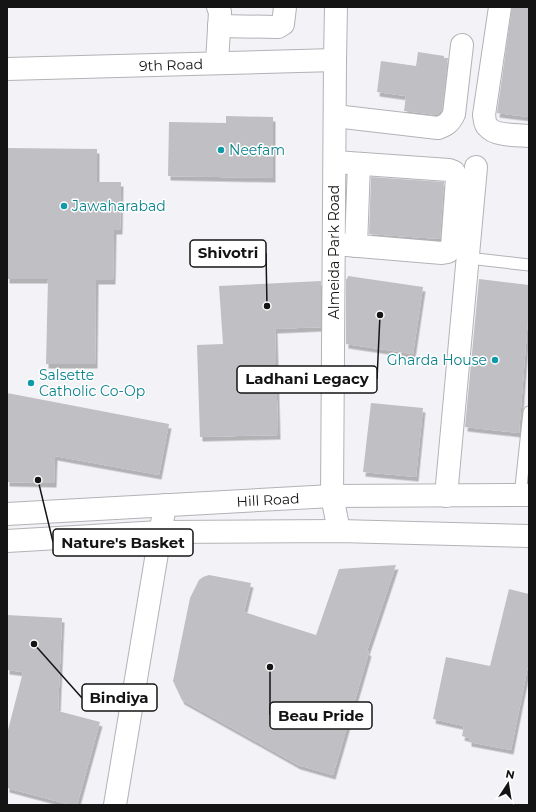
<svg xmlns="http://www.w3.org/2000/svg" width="536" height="812" font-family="Montserrat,sans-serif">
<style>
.building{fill:#c0bfc3;filter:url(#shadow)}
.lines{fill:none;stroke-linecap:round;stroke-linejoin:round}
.service-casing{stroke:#b3b2b6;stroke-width:13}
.minor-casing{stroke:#b3b2b6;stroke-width:24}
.secondary-casing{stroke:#b3b2b6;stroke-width:24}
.service{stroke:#fff;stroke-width:11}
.minor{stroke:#fff;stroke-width:22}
.secondary{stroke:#fff;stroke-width:22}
.culture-dot{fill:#0f9aa8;stroke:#fff;stroke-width:1.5}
.labels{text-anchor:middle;stroke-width:3;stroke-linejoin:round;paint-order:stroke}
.street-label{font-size:14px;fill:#141415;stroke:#fff}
.culture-label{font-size:14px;fill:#0d838f;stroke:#fff;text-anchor:start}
.leader{fill:none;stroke:#141415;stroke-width:1.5}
.callout-dot{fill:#141415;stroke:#fff;stroke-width:1.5}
.callout{fill:#fff;stroke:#141415;stroke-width:1.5}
.callout-label{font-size:15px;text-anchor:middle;font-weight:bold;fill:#141415}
</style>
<defs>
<filter id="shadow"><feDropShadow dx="2.5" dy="4.5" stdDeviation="0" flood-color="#0004"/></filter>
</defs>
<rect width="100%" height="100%" fill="#f3f2f6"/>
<!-- building -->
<g class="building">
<polygon points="512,7 529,8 529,117 497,113"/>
<polygon points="418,52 444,56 444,58 448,58 442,110 436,115 404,111 406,96 377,92 381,61 416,66"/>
<polygon points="226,116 273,117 273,178 168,176 169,122 226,123"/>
<polygon points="7,148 97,149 97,182 121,182 120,230 114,230 113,280 96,280 95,364 46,364 48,279 7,279"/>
<polygon points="371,177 444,182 440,239 369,234"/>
<polygon points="348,276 423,287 413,354 346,344 346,279 347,279"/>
<polygon points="479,279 529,285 529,305 519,433 465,427"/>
<polygon points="321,281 321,327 275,329 278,435 200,437 197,345 223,344 219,286"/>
<polygon points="7,393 169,424 159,475 55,456 54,483 7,482"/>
<polygon points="371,403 423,408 416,477 363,472"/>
<polygon points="396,565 367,651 369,652 333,775 298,765 182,700 173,681 190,598 199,580 203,577 209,575 251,583 244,612 316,635 339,569"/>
<polygon points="509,589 529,594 529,661 511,750 469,742 469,738 462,736 464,726 433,719 446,657 490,666"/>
<polygon points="7,615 62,618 58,711 100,722 77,805 71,805 7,788 7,734 23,672 7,670"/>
</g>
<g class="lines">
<!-- service casing -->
<g class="service-casing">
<g id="service">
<polyline points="468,258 529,265"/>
<polyline points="520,496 529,412"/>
</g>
</g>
<!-- minor casing -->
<g class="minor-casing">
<g id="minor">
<polyline points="336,7 335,60 332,496 339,531"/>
<path d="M500,7L484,115C485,119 484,124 488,127C495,136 518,135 529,136"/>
<polyline points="219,26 278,27 283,24 285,7"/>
<polyline points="217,63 220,12 218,7"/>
<polyline points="7,69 335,60"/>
<path d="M335,116L438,128C447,125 450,122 454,114L462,45"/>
<polyline points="335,244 442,253 448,252 452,247 457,178 454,172 449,170 335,162"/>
<polyline points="356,246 359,164"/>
<polyline points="446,496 476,167"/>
<polyline points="115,805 165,505"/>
</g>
</g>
<!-- secondary casing -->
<g class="secondary-casing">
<g id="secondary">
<polyline points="7,514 332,496 529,495"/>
<polyline points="7,541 160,532 339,531 529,536"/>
</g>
</g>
<!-- service -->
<use href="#service" class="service"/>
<!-- minor -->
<use href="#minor" class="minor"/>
<!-- secondary -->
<use href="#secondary" class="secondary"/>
</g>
<!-- markers -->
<g class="culture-dot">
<circle cx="221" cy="150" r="4"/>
<circle cx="64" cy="206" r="4"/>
<circle cx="495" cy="360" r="4"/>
<circle cx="31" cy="383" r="4"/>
</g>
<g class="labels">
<!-- street labels -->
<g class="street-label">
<text transform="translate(171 65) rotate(-2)" y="5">9th Road</text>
<text transform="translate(334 252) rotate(-90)" y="5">Almeida Park Road</text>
<text transform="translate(268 500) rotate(-3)" y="5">Hill Road</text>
</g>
<!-- culture labels -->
<g class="culture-label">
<text x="229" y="155">Neefam</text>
<text x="72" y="211">Jawaharabad</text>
<text x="487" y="365" text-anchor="end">Gharda House</text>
<text x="39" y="380">Salsette<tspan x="39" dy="16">Catholic Co-Op</tspan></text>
</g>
</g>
<!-- callouts -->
<path class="leader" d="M267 306L266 253M380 315L377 379M38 480L53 542M34 644L82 698M270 667L270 715"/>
<g class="callout-dot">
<circle cx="267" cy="306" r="4"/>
<circle cx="380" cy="315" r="4"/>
<circle cx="38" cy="480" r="4"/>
<circle cx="34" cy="644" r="4"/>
<circle cx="270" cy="667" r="4"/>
</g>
<g class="callout">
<rect x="190" y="240" width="76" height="27" rx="4"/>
<rect x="237" y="366" width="140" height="27" rx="4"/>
<rect x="53" y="529" width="140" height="27" rx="4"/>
<rect x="82" y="684" width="75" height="27" rx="4"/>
<rect x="270" y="702" width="102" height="27" rx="4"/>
</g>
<g class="callout-label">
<text x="228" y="258">Shivotri</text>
<text x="307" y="384">Ladhani Legacy</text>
<text x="123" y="548">Nature's Basket</text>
<text x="119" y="703">Bindiya</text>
<text x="321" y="721">Beau Pride</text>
</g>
<!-- border -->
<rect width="536" height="812" fill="none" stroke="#141415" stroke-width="16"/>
<!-- north arrow -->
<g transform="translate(508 784) rotate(12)" stroke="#ffffff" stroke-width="3" paint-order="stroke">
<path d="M0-3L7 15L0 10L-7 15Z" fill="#141415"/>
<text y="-6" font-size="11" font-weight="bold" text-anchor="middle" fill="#141415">N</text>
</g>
</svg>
